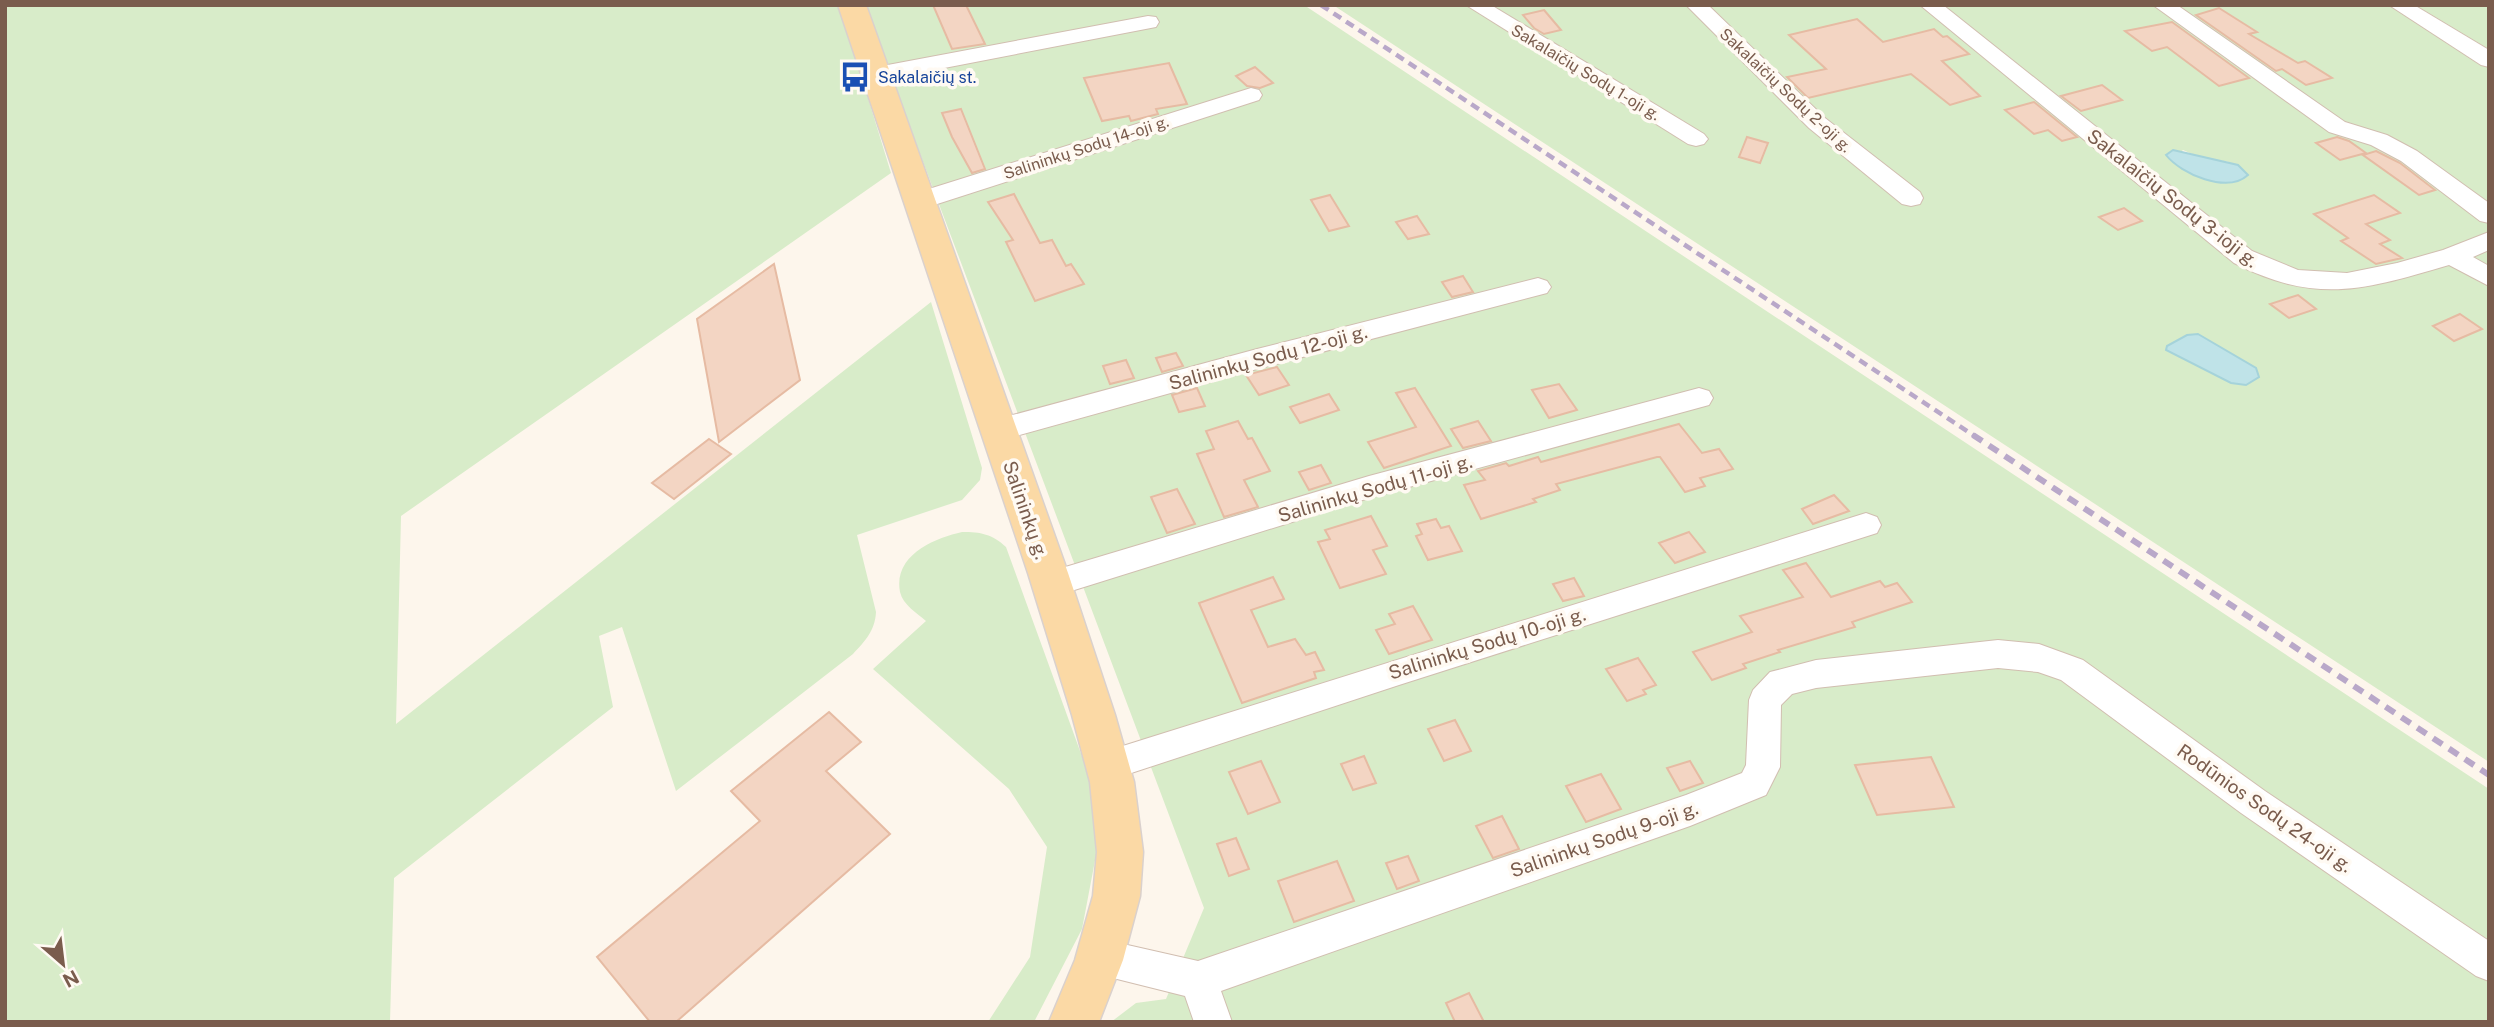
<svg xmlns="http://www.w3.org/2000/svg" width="2494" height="1027" font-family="'Public Sans',sans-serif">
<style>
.green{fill:#d8ecc9;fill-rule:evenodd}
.water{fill:#bfe3e8;stroke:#a5d3da;stroke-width:2}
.building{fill:#f3d5c3;stroke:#e6bba3;stroke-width:2}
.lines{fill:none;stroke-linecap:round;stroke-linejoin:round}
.minor-casing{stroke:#d1beb0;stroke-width:2}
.major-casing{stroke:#dad1cd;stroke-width:3}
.minor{fill:#fff;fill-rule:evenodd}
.major{fill:#fbd9a5;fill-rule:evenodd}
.rail-far1{stroke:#b9a8c9;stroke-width:4.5;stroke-dasharray:9 6;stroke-linecap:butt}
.rail{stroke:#b9a8c9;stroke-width:6;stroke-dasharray:11 8;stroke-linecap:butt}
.labels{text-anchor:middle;stroke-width:7;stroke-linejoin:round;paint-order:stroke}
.far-street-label{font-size:16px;fill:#7a5c4d;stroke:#fffaf3}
.far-transit-label{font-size:16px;fill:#164399;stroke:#fffaf3;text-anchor:start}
.street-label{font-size:19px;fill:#7a5c4d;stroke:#fffaf3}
</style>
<rect width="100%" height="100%" fill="#fdf6ec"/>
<!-- green -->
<g class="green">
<path d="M5,5H838L845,23L891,173L401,516L396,724L931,302L982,468L980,480L962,500L857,535L876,612C875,631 865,641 853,654L676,791L622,627L599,636L613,707L394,878L390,1022H5Z"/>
<polygon points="864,5 1304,5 2489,789 2489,1022 1111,1022 1136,1003 1166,999 1204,908"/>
<path d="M1333,5H2489V762ZM2183,150L2199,157L2229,162L2200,178L2171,161Z"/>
<path d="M962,532C981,532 992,534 1006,547L1088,773L1097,850L1082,929L1034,1022H988L1030,957L1047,847L1009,789L873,669L926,621C917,613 903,605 900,592C893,555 935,538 962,532Z"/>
</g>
<!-- water -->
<g class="water">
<path d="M2173,150L2238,165L2248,175C2227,194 2181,174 2166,155Z"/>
<polygon points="2198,334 2256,368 2259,377 2246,385 2231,383 2166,350 2167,346 2187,335"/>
</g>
<!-- building -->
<g class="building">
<polygon points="933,5 966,5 985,44 952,49"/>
<polygon points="2219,8 2257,32 2249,34 2298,63 2305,61 2332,78 2306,85 2282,69 2276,71 2196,15"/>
<polygon points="1544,10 1561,30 1544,34 1534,28 1523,15"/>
<polygon points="1857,19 1883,42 1934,29 1943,37 1947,36 1969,54 1942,61 1980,96 1950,105 1911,74 1808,98 1787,77 1826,69 1789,35"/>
<polygon points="2172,22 2249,78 2219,86 2167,47 2152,51 2125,31"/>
<polygon points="1169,63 1187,104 1156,109 1158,114 1131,121 1129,116 1102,121 1084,78"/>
<polygon points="1255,67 1273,83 1260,88 1247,86 1236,76"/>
<polygon points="2102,85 2122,100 2081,111 2061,96"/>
<polygon points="2034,102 2077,137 2062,141 2048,130 2034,134 2005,110"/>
<polygon points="961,109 985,169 972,173 952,137 942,113"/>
<polygon points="1747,137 1768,143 1760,163 1739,157"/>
<polygon points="2337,137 2349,141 2366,153 2340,160 2316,143"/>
<polygon points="2376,151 2400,163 2435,190 2419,195 2363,155"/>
<polygon points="1014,194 1040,243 1052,240 1066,266 1071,264 1084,284 1035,301 1006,242 1013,240 988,202"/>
<polygon points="1330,195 1349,226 1329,231 1311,200"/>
<polygon points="2374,195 2400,213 2366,224 2390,240 2380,244 2402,258 2376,264 2341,241 2348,238 2314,214"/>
<polygon points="2124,208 2142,221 2118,230 2099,217"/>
<polygon points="1417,216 1429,234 1408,239 1396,222"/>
<polygon points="774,264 800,380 719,442 697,319"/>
<polygon points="1463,276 1473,292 1452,297 1442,282"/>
<polygon points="2298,295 2316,309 2289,318 2270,304"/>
<polygon points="2460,314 2482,329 2454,341 2433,326"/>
<polygon points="1176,353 1183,366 1162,372 1156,358"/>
<polygon points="1126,360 1134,378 1110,384 1103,366"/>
<polygon points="1277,367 1289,385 1259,395 1246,375"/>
<polygon points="1559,384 1577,410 1549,418 1532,390"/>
<polygon points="1197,388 1205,406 1179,412 1172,395"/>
<polygon points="1415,388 1451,446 1384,468 1368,442 1416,427 1396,393"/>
<polygon points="1329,394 1339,410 1300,423 1290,407"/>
<polygon points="1238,421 1248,439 1252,438 1270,471 1244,480 1258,507 1224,517 1197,454 1214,449 1206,431"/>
<polygon points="1478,421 1491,441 1463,448 1451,429"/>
<polygon points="1679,424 1702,453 1719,449 1733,469 1700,478 1705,486 1685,492 1660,457 1657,457 1556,484 1560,490 1533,499 1536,502 1481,519 1464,485 1485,480 1478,471 1506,463 1509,466 1538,457 1541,462"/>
<polygon points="709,439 731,454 674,499 652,483"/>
<polygon points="1321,465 1331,483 1309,490 1299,472"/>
<polygon points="1177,489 1195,524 1167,533 1151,497"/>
<polygon points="1834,495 1849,511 1813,524 1802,509"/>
<polygon points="1371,516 1387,546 1373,550 1386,574 1340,588 1318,542 1330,539 1325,530"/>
<polygon points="1436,519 1441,528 1449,526 1462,551 1428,560 1416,536 1422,534 1417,524"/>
<polygon points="1689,532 1705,552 1675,563 1659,543"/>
<polygon points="1806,563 1831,597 1880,581 1885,587 1897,583 1912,602 1852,622 1855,627 1778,650 1780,652 1743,664 1746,668 1712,680 1693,652 1752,632 1740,616 1803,597 1783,570"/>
<polygon points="1273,577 1284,599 1251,610 1268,647 1295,639 1306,655 1315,652 1324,670 1314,672 1316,678 1242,703 1199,603"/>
<polygon points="1574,578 1584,596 1563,601 1553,584"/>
<polygon points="1413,606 1432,640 1389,654 1376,630 1395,624 1389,614"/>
<polygon points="1638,658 1656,685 1643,690 1646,694 1627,701 1606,669"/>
<polygon points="829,712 861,742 826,771 890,834 676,1022 650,1022 597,957 760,821 731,791"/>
<polygon points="1455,720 1471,751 1444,761 1428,729"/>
<polygon points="1364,756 1376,783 1353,790 1341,764"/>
<polygon points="1931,757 1954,807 1877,815 1855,765"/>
<polygon points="1261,761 1280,802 1248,814 1229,772"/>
<polygon points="1690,761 1703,783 1680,791 1667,768"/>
<polygon points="1601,774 1621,809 1586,822 1566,786"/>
<polygon points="1502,816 1519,849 1493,858 1476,826"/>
<polygon points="1236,838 1249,869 1229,876 1217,844"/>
<polygon points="1408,856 1419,881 1397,889 1386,863"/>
<polygon points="1337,861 1354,901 1294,922 1278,881"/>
<polygon points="1469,993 1484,1022 1455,1022 1446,1003"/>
</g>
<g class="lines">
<!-- minor casing -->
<g class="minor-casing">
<g id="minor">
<polygon points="1466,5 1491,5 1704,134 1708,139 1704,144 1696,146 1688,144"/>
<polygon points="1686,5 1708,5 1825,118 1920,192 1923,198 1920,204 1911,206 1902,204 1809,128"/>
<path d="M1920,5H1943L2252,251L2298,270L2347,273L2397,263L2443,250L2489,232V250L2473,257L2489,266V286L2449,265C2364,290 2317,305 2234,263Z"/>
<polygon points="2153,5 2177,5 2345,122 2387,135 2417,151 2489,203 2489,223 2480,221 2401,161 2371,145 2329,132"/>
<polygon points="2389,5 2414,5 2489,50 2489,67 2481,65"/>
<polygon points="1148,16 1156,17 1159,22 1156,27 877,81 869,79 866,74 869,69 877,67"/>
<polygon points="1251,88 1259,90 1262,95 1259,100 931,206 922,208 913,206 910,200 913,194"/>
<polygon points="1538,278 1547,281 1551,287 1547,293 1257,369 998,441 988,438 984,430 988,422 998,419 1257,349"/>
<polygon points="1699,388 1709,391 1713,398 1709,405 1369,498 1052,597 1041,593 1037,584 1041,575 1052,571 1369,476"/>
<polygon points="1866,513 1877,517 1881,525 1877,533 1399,685 1110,780 1098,776 1093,765 1098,754 1110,750"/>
<polygon points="1998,640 2039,644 2083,660 2265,791 2489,941 2489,981 2476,976 2241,813 2061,680 2038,672 1998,668 1816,688 1792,694 1781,705 1780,767 1766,795 1690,826 1221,991 1232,1022 1194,1022 1185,996 1101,975 1088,970 1082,957 1088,944 1101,939 1198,961 1686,795 1742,773 1746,765 1749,700 1753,690 1770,672 1816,660"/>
</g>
</g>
<!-- major casing -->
<g class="major-casing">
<polygon id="major" points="838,5 866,5 1068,573 1115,715 1134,782 1143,852 1140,896 1123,960 1099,1022 1049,1022 1075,960 1093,896 1097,852 1090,782 1072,715 1028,573"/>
</g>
<!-- minor -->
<use href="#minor" class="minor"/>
<!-- major -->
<use href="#major" class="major"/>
<!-- rail-far1 -->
<polyline class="rail-far1" points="1321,5 1976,437"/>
<!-- rail -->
<polyline class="rail" points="1973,435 2489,775"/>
</g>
<!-- icons -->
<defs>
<g id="bus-bare" transform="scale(2.415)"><path d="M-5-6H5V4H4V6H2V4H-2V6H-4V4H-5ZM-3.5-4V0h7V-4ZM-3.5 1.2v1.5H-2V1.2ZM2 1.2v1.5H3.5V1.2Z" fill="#1a4fb4" stroke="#fffaf3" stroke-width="2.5" paint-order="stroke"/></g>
</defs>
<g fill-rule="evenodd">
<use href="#bus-bare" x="855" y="77"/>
</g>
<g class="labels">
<!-- far-street labels -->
<g class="far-street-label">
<text transform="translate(1586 72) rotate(31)" y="6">Sakalaičių Sodų 1-oji g.</text>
<text transform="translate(1786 90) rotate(43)" y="6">Sakalaičių Sodų 2-oji g.</text>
<text transform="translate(1086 147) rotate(-18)" y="6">Salininkų Sodų 14-oji g.</text>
</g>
<!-- far-transit labels -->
<g class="far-transit-label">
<text x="878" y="83">Sakalaičių st.</text>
</g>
<!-- street labels -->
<g class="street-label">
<text transform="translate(2173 198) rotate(38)" y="7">Sakalaičių Sodų 3-ioji g.</text>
<text transform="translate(1268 357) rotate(-15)" y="7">Salininkų Sodų 12-oji g.</text>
<text transform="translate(1375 488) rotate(-16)" y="7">Salininkų Sodų 11-oji g.</text>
<text transform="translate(1026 510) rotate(71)" y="7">Salininkų g.</text>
<text transform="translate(1487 643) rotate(-17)" y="7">Salininkų Sodų 10-oji g.</text>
<text transform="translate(2265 808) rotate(35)" y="7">Rodūnios Sodų 24-oji g.</text>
<text transform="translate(1604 839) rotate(-19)" y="7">Salininkų Sodų 9-oji g.</text>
</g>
</g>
<!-- border -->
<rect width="2494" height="1027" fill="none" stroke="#7a5c4d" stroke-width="14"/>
<!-- north arrow -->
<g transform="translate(63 964) rotate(152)" stroke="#fffaf3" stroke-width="5" paint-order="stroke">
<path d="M0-5L12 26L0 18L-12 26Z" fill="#7a5c4d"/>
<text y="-10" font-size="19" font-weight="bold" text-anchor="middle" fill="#7a5c4d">N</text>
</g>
</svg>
